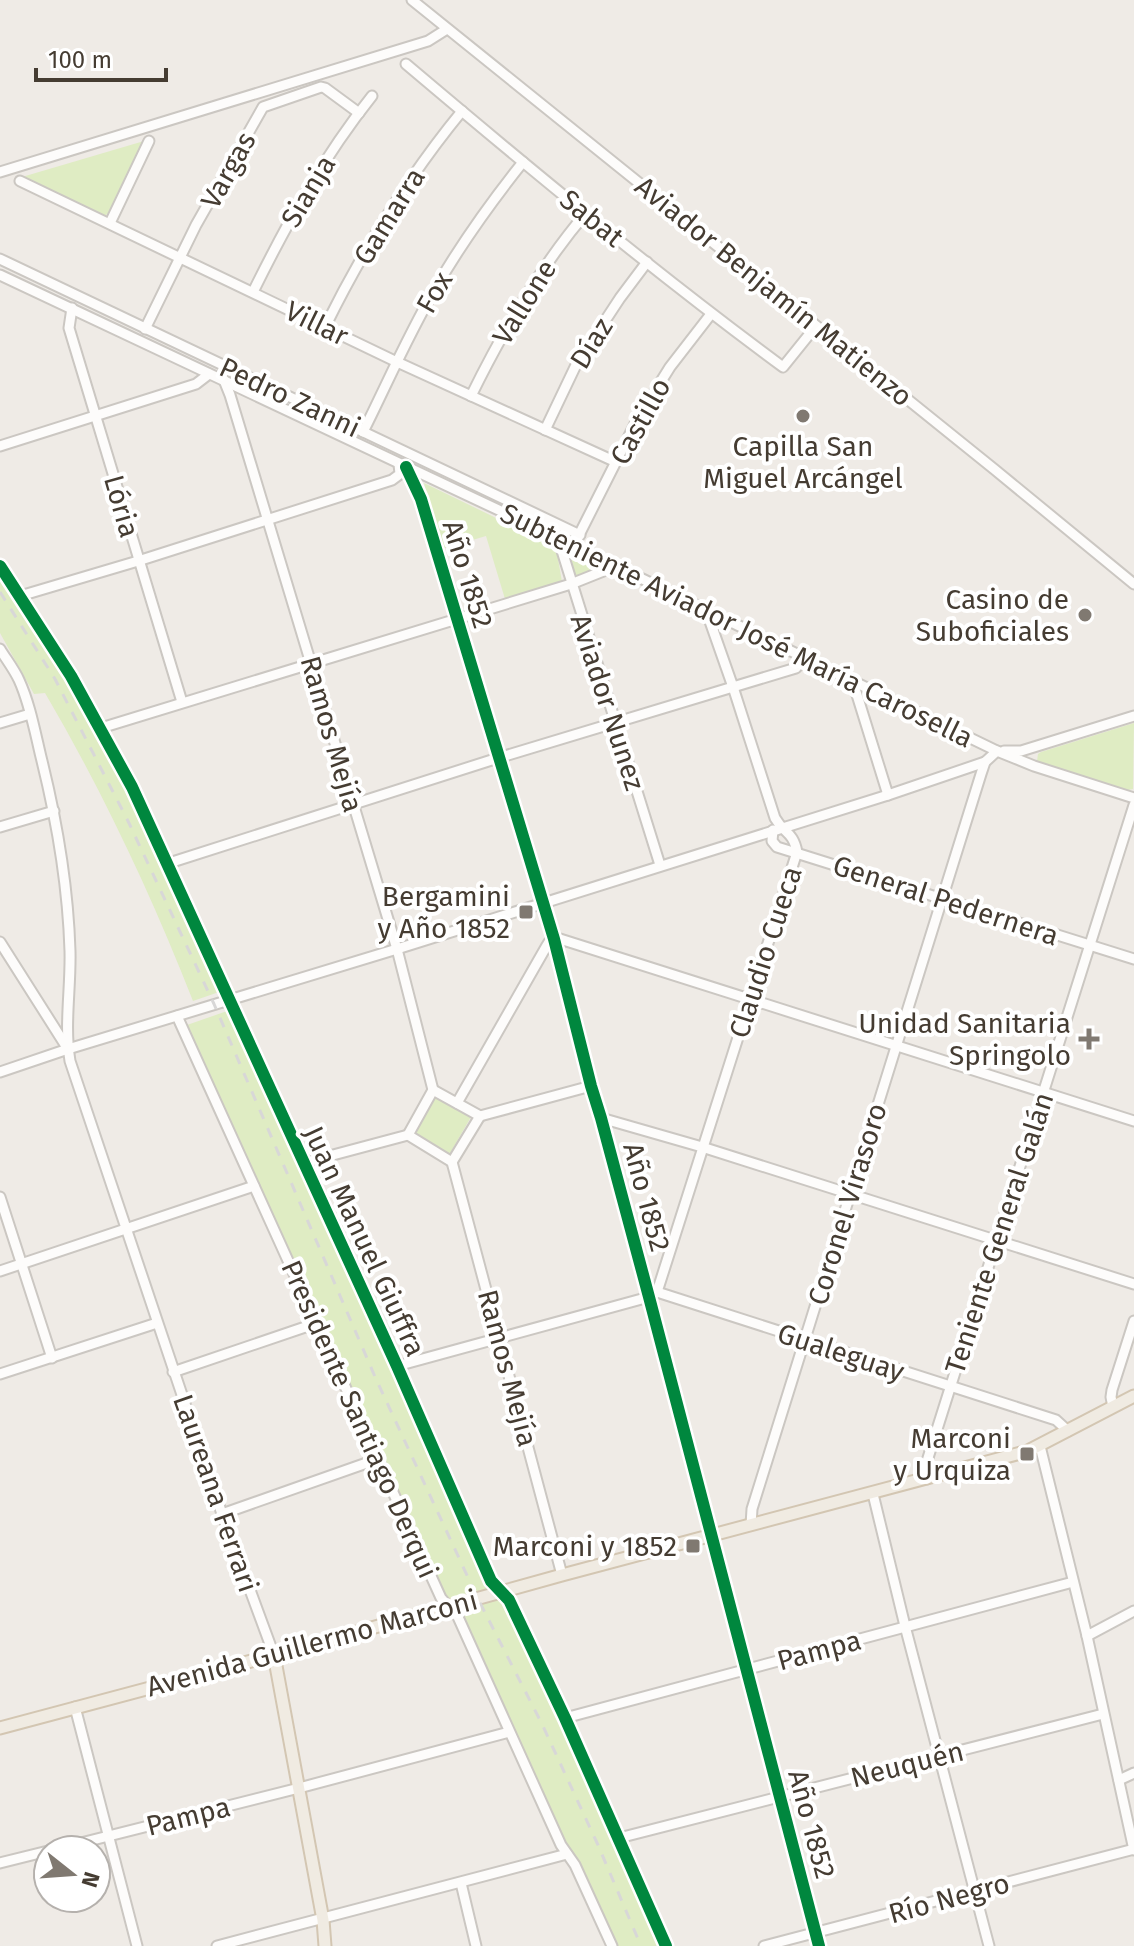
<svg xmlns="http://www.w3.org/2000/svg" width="1134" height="1946" font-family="'Fira Sans',sans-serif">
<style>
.green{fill:#dfecc3}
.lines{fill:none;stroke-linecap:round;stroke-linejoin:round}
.minor-casing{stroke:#cbc7c2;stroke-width:13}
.major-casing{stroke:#d3c6b2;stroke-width:15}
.minor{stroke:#fdfcfb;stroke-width:9}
.major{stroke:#f0ebe2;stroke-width:11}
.rail{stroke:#d8d7d7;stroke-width:3;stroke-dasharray:10 10;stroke-linecap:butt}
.cycleway-casing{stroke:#fff;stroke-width:17}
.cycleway{stroke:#00873e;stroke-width:12}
.poi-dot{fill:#807971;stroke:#fff;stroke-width:3}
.labels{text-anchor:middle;stroke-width:8;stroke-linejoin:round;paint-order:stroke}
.street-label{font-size:28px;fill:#453c32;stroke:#fff}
.poi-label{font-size:28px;fill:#453c32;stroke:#fff;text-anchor:end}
</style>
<rect width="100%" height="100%" fill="#efebe6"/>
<!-- green -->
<g class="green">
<polygon points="144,141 110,212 106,215 100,215 22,177"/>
<polygon points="424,483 556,547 562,582 505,599 486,536 442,549"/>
<polygon points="569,552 601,567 573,578"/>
<path d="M0,566L101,728L222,991L193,1001C151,894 103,792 45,693L34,694L0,633Z"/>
<polygon points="1134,723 1133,789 1128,790 1039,763 1037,761 1038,754 1041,752"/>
<polygon points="230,1010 491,1581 506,1597 666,1946 612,1946 458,1617 448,1607 254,1186 187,1025"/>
<polygon points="436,1096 471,1117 449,1155 414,1134"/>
</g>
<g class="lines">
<!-- minor casing -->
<g class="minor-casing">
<g id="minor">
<polyline points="412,0 994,469 1134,584"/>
<path d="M406,64C529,168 653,271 783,367L816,326"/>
<polyline points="0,172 428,41 447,29"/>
<polyline points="20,181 397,362 616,462"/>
<polyline points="110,223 149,141"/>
<polyline points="0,259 580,535"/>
<polyline points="0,275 558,538 997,751 1034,766 1134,798"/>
<path d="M253,292C287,223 324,156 372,96"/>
<polyline points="72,308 69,328 182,702"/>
<path d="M325,327C363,250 407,178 462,111"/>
<polyline points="145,329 196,225 263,107 321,87 325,88 359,113"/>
<polyline points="224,380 230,395 397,949 433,1090"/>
<path d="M471,396C503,331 539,268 586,213"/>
<polyline points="545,430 576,365 620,298 647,262"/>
<path d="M363,432C387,384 408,335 435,289C461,244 491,202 523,162"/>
<polyline points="0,446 196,384 209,374"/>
<polyline points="406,467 421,499 554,939 591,1086 601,1118 649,1297 819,1946"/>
<polyline points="578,537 637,420 670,367 711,314"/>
<polyline points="558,538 660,865"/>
<polyline points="0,566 71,676 132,787 397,1366 491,1581 509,1600 565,1718 666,1946"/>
<polyline points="20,596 138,561 392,480 400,474 399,464"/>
<path d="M0,649C6,659 14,669 19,680C30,704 35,732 41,757C57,821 68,885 70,951C71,988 64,1025 70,1061L222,1514L274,1655"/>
<polyline points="853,682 888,795"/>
<polyline points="0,723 30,714"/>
<polyline points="101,728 571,584 606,570 607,562"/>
<polyline points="1004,751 1021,751 1134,716"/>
<polyline points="0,827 54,811"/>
<polyline points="773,830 772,841 777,847 1134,959"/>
<polyline points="166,864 498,758 796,668 804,658"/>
<polyline points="0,942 66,1046"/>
<polyline points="177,1016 441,1598 458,1617 561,1845 575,1865 612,1946"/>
<polyline points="0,1072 68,1049 397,949 888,795 985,762"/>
<polyline points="433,1090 480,1116 452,1162"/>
<polyline points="433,1090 408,1135 452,1162"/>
<polyline points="457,1103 546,947 549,942 560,939 1134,1121"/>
<polyline points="480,1116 591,1086"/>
<polyline points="601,1118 702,1147 1134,1284"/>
<polyline points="452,1162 562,1575"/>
<polyline points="303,1163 408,1135"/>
<polyline points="0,1197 52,1358"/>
<polyline points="0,1271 254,1186"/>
<polyline points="657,1292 1056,1420 1068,1431"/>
<path d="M397,1366L649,1297L657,1292L797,852C793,831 784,834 775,818L733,687L706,610"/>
<polyline points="173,1372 317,1323"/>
<polyline points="0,1374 157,1323"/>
<polyline points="1113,1407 1111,1397 1112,1390 1134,1321"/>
<polyline points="1040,1446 1087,1636 1134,1850"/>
<polyline points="927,1479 927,1461 1134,805"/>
<polyline points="873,1494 905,1626 989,1946"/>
<polyline points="222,1514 378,1459"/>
<polyline points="751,1525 752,1509 981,774 985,762 997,751"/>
<polyline points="1087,1636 1134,1611"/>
<polyline points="75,1707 137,1946"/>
<polyline points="565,1718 1073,1582"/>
<polyline points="1119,1780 1134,1773"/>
<polyline points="619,1838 1103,1714"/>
<polyline points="53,1850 299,1788 509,1732"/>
<polyline points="0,1863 48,1851"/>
<polyline points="461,1883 476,1946"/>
<polyline points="217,1946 567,1854"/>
<polyline points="764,1946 1134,1849"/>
</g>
</g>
<!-- major casing -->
<g class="major-casing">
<g id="major">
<polyline points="274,1655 323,1920 325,1946"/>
<polyline points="0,1728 274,1655 562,1575 1028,1451 1134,1396"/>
</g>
</g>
<!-- minor -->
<use href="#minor" class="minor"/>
<!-- major -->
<use href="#major" class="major"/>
<!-- rail -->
<polyline class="rail" points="0,592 55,679 128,821 214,1004 376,1379 478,1599 542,1724 598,1845 641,1946"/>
<!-- cycleway casing -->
<g class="cycleway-casing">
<g id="cycleway">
<polyline points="406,467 421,499 554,939 591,1086 601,1118 649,1297 819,1946"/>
<polyline points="0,566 71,676 132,787 397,1366 491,1581 509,1600 565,1718 666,1946"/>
</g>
</g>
<!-- cycleway -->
<use href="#cycleway" class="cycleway"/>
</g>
<!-- markers -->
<g class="poi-dot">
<circle cx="803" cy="416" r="8"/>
<circle cx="1085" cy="615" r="8"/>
<rect x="518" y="904" width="16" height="16" rx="4"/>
<path d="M1085 1027h8v8h8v8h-8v8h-8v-8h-8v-8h8z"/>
<rect x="1019" y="1446" width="16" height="16" rx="4"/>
<rect x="685" y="1538" width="16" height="16" rx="4"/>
</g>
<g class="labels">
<!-- street labels -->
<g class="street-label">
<text transform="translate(228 170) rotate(-61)" y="10">Vargas</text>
<text transform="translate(308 191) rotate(-59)" y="10">Sianja</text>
<text transform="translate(389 216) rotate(-58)" y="10">Gamarra</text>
<text transform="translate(592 218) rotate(39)" y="10">Sabat</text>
<text transform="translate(774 291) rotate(39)" y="10">Aviador Benjamín Matienzo</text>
<text transform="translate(434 292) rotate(-60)" y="10">Fox</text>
<text transform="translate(524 302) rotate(-58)" y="10">Vallone</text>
<text transform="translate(317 323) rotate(26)" y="10">Villar</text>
<text transform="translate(591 343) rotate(-58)" y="10">Díaz</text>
<text transform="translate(290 397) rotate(25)" y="10">Pedro Zanni</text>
<text transform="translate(640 421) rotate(-61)" y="10">Castillo</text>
<text transform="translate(122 506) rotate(74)" y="10">Lória</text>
<text transform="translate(468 574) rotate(73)" y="10">Año 1852</text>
<text transform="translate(737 625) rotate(26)" y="10">Subteniente Aviador José María Carosella</text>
<text transform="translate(608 702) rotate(72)" y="10">Aviador Nunez</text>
<text transform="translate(332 734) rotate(74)" y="10">Ramos Mejía</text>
<text transform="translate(946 900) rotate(18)" y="10">General Pedernera</text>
<text transform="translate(765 952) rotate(-72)" y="10">Claudio Cueca</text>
<text transform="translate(647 1197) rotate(75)" y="10">Año 1852</text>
<text transform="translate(847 1204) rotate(-73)" y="10">Coronel Virasoro</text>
<text transform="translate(999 1233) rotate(-72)" y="10">Teniente General Galán</text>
<text transform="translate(365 1241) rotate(65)" y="10">Juan Manuel Giuffra</text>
<text transform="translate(841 1352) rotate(18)" y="10">Gualeguay</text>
<text transform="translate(508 1368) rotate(75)" y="10">Ramos Mejía</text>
<text transform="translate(360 1419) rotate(66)" y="10">Presidente Santiago Derqui</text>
<text transform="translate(216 1493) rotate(71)" y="10">Laureana Ferrari</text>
<text transform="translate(312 1643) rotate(-15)" y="10">Avenida Guillermo Marconi</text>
<text transform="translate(819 1650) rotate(-15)" y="10">Pampa</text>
<text transform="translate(907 1764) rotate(-14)" y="10">Neuquén</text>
<text transform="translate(188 1816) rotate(-14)" y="10">Pampa</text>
<text transform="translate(812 1824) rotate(75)" y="10">Año 1852</text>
<text transform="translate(949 1898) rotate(-15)" y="10">Río Negro</text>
</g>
<!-- poi labels -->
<g class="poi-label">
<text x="803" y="456" text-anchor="middle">Capilla San<tspan x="803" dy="32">Miguel Arcángel</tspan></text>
<text x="1069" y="609">Casino de<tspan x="1069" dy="32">Suboficiales</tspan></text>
<text x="510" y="906">Bergamini<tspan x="510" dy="32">y Año 1852</tspan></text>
<text x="1071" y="1033">Unidad Sanitaria<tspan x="1071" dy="32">Springolo</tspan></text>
<text x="1011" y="1448">Marconi<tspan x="1011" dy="32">y Urquiza</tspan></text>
<text x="677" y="1556">Marconi y 1852</text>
</g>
</g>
<!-- north arrow -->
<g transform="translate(72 1874) rotate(107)"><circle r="38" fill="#ffffff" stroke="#b5b1ad" stroke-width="2"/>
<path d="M0-6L14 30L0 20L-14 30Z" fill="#807971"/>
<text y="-12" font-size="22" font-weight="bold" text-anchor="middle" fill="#453c32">N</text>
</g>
<!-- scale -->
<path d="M36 68v12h130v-12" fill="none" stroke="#453c32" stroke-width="4"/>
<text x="48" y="68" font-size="24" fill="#453c32" stroke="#ffffff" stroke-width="6" paint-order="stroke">100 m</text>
</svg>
